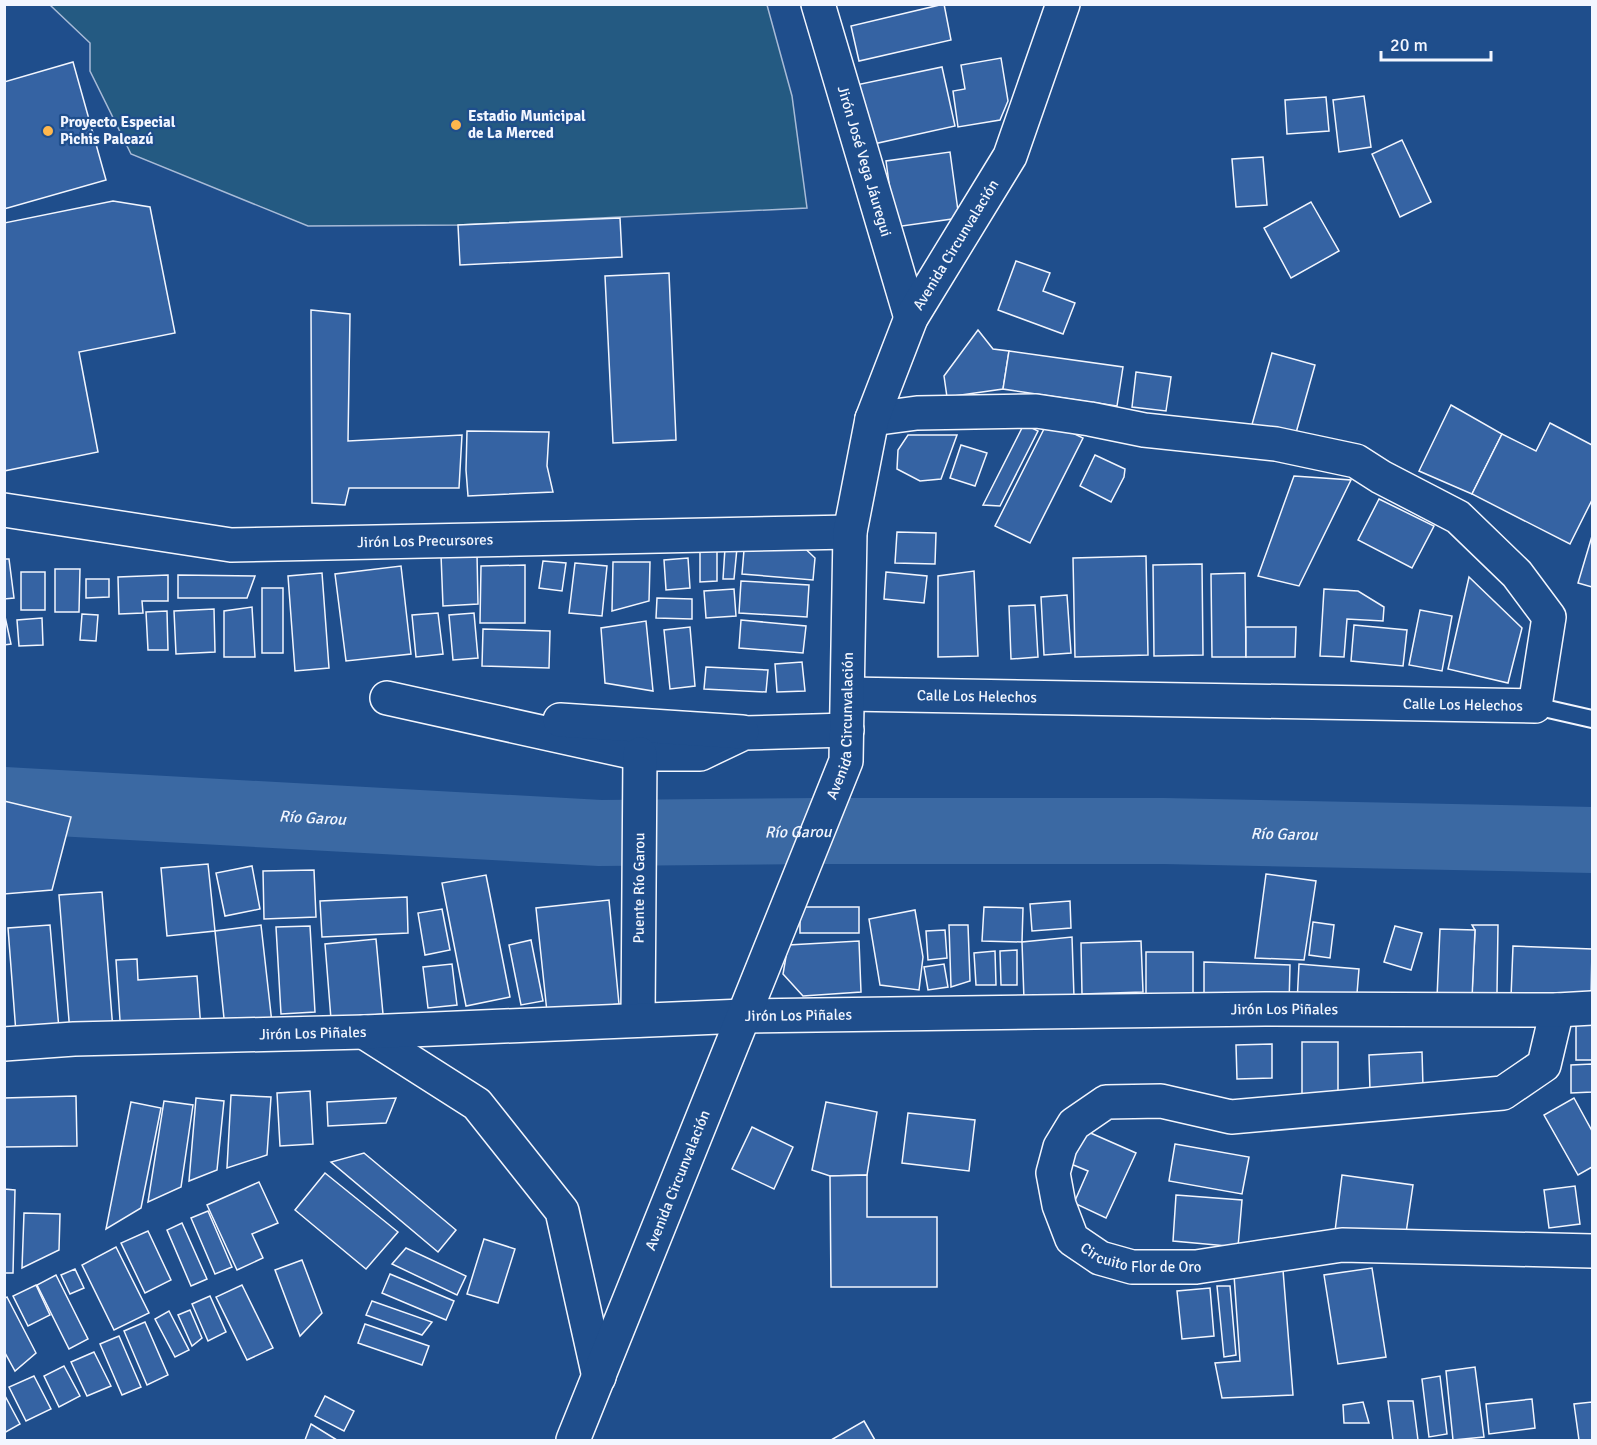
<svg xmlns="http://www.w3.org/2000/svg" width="1597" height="1445" font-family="Signika,sans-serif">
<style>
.green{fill:#245a82;stroke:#a8bbd7;stroke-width:1.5}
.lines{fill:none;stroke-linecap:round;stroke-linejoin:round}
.river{stroke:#3b69a3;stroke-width:66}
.building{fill:#3563a3;stroke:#f2f6ff;stroke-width:1.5}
.lane-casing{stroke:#f2f6ff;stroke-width:20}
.street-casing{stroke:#f2f6ff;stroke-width:36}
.lane{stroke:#1f4e8c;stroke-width:16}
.street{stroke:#1f4e8c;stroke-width:33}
.poi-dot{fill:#ffb74d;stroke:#1f4e8c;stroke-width:2}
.labels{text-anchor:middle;stroke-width:4.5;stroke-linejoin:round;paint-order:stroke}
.poi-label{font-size:15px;font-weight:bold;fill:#f2f6ff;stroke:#1f4e8c;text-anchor:start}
.street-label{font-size:15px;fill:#f2f6ff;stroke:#1f4e8c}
.water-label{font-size:16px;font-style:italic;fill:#f2f6ff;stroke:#1f4e8c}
</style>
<rect width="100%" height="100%" fill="#1f4e8c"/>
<!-- green -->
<polygon class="green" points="50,5 767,5 792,96 807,208 458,225 308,226 131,154 90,71 90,43"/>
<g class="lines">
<!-- river -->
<path class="river" id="s1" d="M4,800L600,833L819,831H1164L1592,840"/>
</g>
<!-- building -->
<g class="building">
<polygon points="944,4 951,40 859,61 851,26"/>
<polygon points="1001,58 1008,101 1000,120 958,127 953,91 965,89 961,65"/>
<polygon points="73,62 106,180 4,209 4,82"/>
<polygon points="942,67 955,126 869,145 856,85"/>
<polygon points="1364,96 1371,147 1339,152 1333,100"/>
<polygon points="1326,97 1329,131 1287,134 1285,100"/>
<polygon points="1402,140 1431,202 1400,217 1372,154"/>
<polygon points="950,152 959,218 895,227 886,161"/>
<polygon points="1263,157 1267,205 1236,207 1232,159"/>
<polygon points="113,201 150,207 175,333 79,352 98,452 4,471 4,223"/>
<polygon points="1311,202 1339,251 1291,278 1264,228"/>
<polygon points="620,218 622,257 460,265 458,225"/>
<polygon points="1016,261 1050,273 1043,291 1075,303 1063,334 998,310"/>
<polygon points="669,273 676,440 613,443 605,276"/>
<polygon points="311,310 350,314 348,441 462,435 459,488 349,488 345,505 312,503"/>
<polygon points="978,330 993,349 1009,351 1003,389 947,397 944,376"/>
<polygon points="1009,351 1123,367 1117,406 1003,389"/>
<polygon points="1272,353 1315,365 1294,440 1251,428"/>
<polygon points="1136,372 1171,377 1166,411 1132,407"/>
<polygon points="1451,405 1502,434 1472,494 1419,471"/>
<polygon points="1048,421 1083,438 1030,543 995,526"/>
<polygon points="1550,423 1592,445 1592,500 1570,544 1472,494 1502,434 1536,451"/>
<polygon points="1024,424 1038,431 1000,506 983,505"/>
<polygon points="467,431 549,432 547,466 553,492 468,496 466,470"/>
<polygon points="908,435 957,435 941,479 920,481 897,469 898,450"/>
<polygon points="961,445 987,453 975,486 950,478"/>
<polygon points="1095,455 1125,469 1124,477 1111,502 1080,486"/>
<polygon points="1294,476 1351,480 1299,586 1258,576"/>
<polygon points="1379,499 1434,526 1412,568 1358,540"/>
<polygon points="897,532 936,533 935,564 895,563"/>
<polygon points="1592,536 1592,587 1578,583"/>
<polygon points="745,538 797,541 815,558 813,580 742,574"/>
<polygon points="725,548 737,548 734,579 723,579"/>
<polygon points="717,550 717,581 700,582 700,551"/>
<polygon points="477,554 478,604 443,606 441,555"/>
<polygon points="1146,556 1148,655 1075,657 1073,558"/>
<polygon points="688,558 690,588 666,590 664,560"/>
<polygon points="4,559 9,559 14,598 4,599"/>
<polygon points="543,561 566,563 562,591 539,588"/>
<polygon points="613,562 650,562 649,601 612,611"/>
<polygon points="575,563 607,566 602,616 569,613"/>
<polygon points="1202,564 1203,655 1154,656 1153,565"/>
<polygon points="525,565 525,623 480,623 481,566"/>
<polygon points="401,566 411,654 346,661 335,574"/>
<polygon points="55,569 80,569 79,612 55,612"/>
<polygon points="974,571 978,656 938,657 938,576"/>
<rect x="21" y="572" width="24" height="38"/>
<polygon points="886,572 927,576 924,603 884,599"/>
<polygon points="322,573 329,668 295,671 288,576"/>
<polygon points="1245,573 1246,657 1212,657 1211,574"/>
<polygon points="168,575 168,601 142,601 143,613 119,614 118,577"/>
<polygon points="178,575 255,576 247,598 178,598"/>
<polygon points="1469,577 1522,628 1508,683 1448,669"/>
<polygon points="86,579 109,579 109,597 86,598"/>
<polygon points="741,581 809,585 807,617 739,613"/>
<rect x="262" y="588" width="21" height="65"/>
<polygon points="734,589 736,616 706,618 704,591"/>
<polygon points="1324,589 1358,591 1384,607 1383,621 1347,619 1344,657 1320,656"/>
<polygon points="1067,595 1071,653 1044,655 1041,597"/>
<polygon points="657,598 692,599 692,619 656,618"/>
<polygon points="1035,605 1038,657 1011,659 1009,606"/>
<polygon points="252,607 255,657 224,657 224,611"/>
<polygon points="214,609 215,652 176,654 174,611"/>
<polygon points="1420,610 1452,616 1442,671 1409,665"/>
<polygon points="167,611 168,650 148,650 146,612"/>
<polygon points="4,612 11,644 4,645"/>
<polygon points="438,613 443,654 416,657 412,615"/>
<polygon points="474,613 478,658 453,660 449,615"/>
<polygon points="82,614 98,615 96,641 80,640"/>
<polygon points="42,618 43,645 19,646 17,620"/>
<polygon points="741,620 806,626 803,653 739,648"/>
<polygon points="646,621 653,691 605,683 601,628"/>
<polygon points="1354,625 1407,630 1403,666 1351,661"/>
<polygon points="690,627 695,686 670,689 664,630"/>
<polygon points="1246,627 1296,627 1295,657 1246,657"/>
<polygon points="483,629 550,631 549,668 482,666"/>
<polygon points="802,662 805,691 777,692 775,664"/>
<polygon points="706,667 768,670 766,692 704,689"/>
<polygon points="4,801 71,817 52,890 4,894"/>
<polygon points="208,864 215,931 167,936 161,868"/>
<polygon points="252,866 260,909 225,916 216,873"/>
<polygon points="314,870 316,917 264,919 263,871"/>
<polygon points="1266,874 1316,881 1304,960 1255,958"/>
<polygon points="486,875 510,997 466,1006 442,883"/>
<polygon points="102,892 113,1030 70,1033 59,895"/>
<polygon points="407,897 408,933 322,937 320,901"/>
<polygon points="609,900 619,1004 547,1012 536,908"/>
<polygon points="1070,901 1071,928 1032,931 1030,904"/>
<rect x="800" y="907" width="59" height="26"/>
<polygon points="984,907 1023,908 1022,942 982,941"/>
<polygon points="442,909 450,950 425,955 418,913"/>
<polygon points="915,910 923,957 919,990 880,985 869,919"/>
<polygon points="1313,922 1334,925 1330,958 1309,955"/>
<polygon points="50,925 59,1029 16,1033 8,928"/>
<polygon points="261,925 272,1023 225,1028 215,931"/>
<polygon points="949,925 968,925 970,981 951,987"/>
<polygon points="1472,925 1498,925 1497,993 1472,993 1475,930"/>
<polygon points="310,926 315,1012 281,1014 276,927"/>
<polygon points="1395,926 1422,933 1411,970 1384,962"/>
<polygon points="1440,929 1475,930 1472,999 1437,998"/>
<polygon points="945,930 947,958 928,960 926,931"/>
<polygon points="1072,937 1074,997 1024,1000 1022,942"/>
<polygon points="376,939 383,1014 331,1019 325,944"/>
<polygon points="531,940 543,1001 521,1005 509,945"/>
<polygon points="859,941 861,992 803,996 783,974 788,945"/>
<polygon points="1141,941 1143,992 1082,994 1081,943"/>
<polygon points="1513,946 1592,949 1591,1000 1511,997"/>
<polygon points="1017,950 1017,985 1001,985 1000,951"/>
<polygon points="995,951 996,985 976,985 974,953"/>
<rect x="1146" y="952" width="47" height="49"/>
<polygon points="137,959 138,980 197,976 201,1029 121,1035 116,960"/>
<polygon points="1204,962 1290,965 1289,1005 1204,1003"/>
<polygon points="452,964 457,1005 428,1008 423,967"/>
<polygon points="944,964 948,987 928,990 924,967"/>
<polygon points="1299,964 1359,969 1356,1006 1297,1003"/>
<rect x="1576" y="1019" width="16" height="41"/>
<rect x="1302" y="1042" width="36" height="56"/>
<polygon points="1272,1044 1272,1078 1237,1079 1236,1045"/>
<polygon points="1422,1052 1423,1087 1370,1090 1369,1055"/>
<polygon points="1592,1064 1592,1092 1571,1093 1571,1065"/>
<polygon points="310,1091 313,1144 280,1146 277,1093"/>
<polygon points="231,1095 271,1097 267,1155 227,1168"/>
<polygon points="76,1096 77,1146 4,1147 4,1098"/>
<polygon points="196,1098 224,1101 217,1170 189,1181"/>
<polygon points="396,1098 386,1123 328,1126 327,1102"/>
<polygon points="1574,1098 1592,1131 1592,1167 1578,1175 1544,1115"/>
<polygon points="164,1101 193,1105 181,1187 148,1202"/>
<polygon points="131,1102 161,1108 141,1208 106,1229"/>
<polygon points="826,1102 877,1112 867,1175 830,1176 812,1170"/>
<polygon points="908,1113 975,1120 969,1171 902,1163"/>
<polygon points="752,1127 793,1147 774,1189 732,1169"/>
<polygon points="1086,1131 1136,1153 1106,1218 1074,1203 1088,1171 1071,1164"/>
<polygon points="1175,1144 1249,1157 1242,1194 1169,1181"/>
<polygon points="364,1153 456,1230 438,1252 331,1162"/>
<polygon points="325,1173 398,1232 366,1269 295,1210"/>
<polygon points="867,1175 867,1217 937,1217 937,1287 831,1287 830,1176"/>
<polygon points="1342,1175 1413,1185 1405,1240 1335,1231"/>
<polygon points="259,1182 278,1223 252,1234 263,1258 237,1270 207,1205"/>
<polygon points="1575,1186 1580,1224 1549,1228 1544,1190"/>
<polygon points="4,1189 15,1190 13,1273 4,1273"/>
<polygon points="1176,1195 1242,1200 1238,1247 1173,1241"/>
<polygon points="208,1211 232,1267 215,1274 191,1218"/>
<polygon points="24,1213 60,1214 59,1250 22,1268"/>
<polygon points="182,1223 207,1279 191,1286 167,1230"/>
<polygon points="148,1231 171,1280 145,1293 121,1243"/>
<polygon points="484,1239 515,1249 498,1303 467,1294"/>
<polygon points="116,1247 149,1313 114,1330 82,1265"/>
<polygon points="406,1248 466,1276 457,1295 392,1264"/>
<polygon points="302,1260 322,1313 300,1336 275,1270"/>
<polygon points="1372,1268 1386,1357 1338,1364 1324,1275"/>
<polygon points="75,1269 84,1288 70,1294 61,1275"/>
<polygon points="1283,1270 1293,1395 1222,1398 1215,1363 1240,1361 1234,1275"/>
<polygon points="390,1274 454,1301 446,1320 382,1293"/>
<polygon points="56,1275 88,1339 69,1349 37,1285"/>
<polygon points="36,1285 50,1315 28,1326 13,1296"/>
<polygon points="242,1285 273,1348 247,1360 216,1297"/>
<polygon points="1217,1286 1230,1286 1236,1355 1224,1357"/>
<polygon points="1210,1288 1214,1336 1182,1339 1177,1291"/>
<polygon points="210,1296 226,1332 208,1341 192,1304"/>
<polygon points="7,1297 36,1353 15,1371 4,1351 4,1299"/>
<polygon points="372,1301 432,1322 422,1335 366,1315"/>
<polygon points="190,1310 202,1338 192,1346 178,1315"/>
<polygon points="169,1311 189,1350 175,1357 155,1319"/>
<polygon points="145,1322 168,1375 147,1385 124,1331"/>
<polygon points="365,1324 429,1346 422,1365 358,1343"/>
<polygon points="119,1336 141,1387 122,1395 100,1344"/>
<polygon points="94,1352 111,1386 87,1396 71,1362"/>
<polygon points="64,1366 80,1396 59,1407 44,1376"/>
<polygon points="1475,1367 1484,1437 1453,1440 1446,1371"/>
<polygon points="34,1376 51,1409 26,1421 9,1387"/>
<polygon points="1440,1376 1447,1434 1429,1437 1422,1379"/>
<polygon points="4,1394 20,1424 4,1433"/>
<polygon points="325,1396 354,1411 344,1431 315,1416"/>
<polygon points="1532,1399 1535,1428 1489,1434 1486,1404"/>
<polygon points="1388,1401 1413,1401 1418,1440 1393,1440"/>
<polygon points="1363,1402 1369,1423 1344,1423 1343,1405"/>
<polygon points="1592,1402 1592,1440 1579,1440 1574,1404"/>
<polygon points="864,1421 875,1440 831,1440"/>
<polygon points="311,1424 337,1440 305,1440"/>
</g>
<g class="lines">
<!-- lane casing -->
<g class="lane-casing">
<polyline id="lane" points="1535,706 1592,719"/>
</g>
<!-- street casing -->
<g class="street-casing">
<g id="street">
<path id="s2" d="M818,4L911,318"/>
<path id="s3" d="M4,510L231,545L850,532"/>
<path id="s4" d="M848,694L1535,706L1549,617L1517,574L1458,517L1381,477L1356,461L1276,444L1144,430L1090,419L1036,411L917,413L872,419"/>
<polyline points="387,698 640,754 700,754 744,733 847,730"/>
<polyline points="560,720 742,732"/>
<path id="s5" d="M1557,1010L1544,1065L1503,1093L1231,1117L1161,1101L1106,1102L1074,1124L1060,1147L1053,1173L1059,1205L1072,1239L1100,1258L1132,1267H1196L1342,1245L1592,1251"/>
<path id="s6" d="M638,1020L640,754"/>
<polyline points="364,1032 477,1104 562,1211 599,1377"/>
<path id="s7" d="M4,1044L74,1039L364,1032L743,1016L1265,1009L1557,1010L1592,1008"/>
<path id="s8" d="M573,1440L846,761L850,532L872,419L911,318L1010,156L1063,4"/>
</g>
</g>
<!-- lane -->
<use href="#lane" class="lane"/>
<!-- street -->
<use href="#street" class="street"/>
</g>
<!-- markers -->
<g class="poi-dot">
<circle cx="456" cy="125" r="6"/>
<circle cx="48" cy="131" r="6"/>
</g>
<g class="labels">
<!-- poi labels -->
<g class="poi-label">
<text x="468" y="121">Estadio Municipal<tspan x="468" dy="17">de La Merced</tspan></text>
<text x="60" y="127">Proyecto Especial<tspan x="60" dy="17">Pichis Palcazú</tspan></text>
</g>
<!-- street labels -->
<g class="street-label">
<text dy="5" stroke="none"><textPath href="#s2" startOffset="164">Jirón José Vega Jáuregui</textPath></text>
<text dy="5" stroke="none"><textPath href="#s8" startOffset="1270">Avenida Circunvalación</textPath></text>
<text dy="5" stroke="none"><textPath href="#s3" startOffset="424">Jirón Los Precursores</textPath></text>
<text dy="5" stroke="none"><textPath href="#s4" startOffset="129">Calle Los Helechos</textPath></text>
<text dy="5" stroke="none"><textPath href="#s4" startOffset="615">Calle Los Helechos</textPath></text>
<text dy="5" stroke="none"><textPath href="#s8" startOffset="766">Avenida Circunvalación</textPath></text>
<text dy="5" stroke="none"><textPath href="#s6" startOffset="132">Puente Río Garou</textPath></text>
<text dy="5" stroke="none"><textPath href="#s7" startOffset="1281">Jirón Los Piñales</textPath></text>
<text dy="5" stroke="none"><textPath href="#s7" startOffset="795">Jirón Los Piñales</textPath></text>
<text dy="5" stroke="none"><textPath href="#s7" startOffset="309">Jirón Los Piñales</textPath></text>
<text dy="5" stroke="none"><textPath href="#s8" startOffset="280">Avenida Circunvalación</textPath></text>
<text dy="5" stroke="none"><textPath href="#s5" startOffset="742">Circuito Flor de Oro</textPath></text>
</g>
<!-- water labels -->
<g class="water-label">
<text dy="6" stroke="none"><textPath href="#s1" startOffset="309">Río Garou</textPath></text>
<text dy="6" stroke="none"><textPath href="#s1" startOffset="795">Río Garou</textPath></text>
<text dy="6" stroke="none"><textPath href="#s1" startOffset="1281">Río Garou</textPath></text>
</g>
</g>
<!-- border -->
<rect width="1597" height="1445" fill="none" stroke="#f2f6ff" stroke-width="12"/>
<!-- scale -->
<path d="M1381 51v9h110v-9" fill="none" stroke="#f2f6ff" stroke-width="3"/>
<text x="1390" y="51" font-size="18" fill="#f2f6ff" stroke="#1f4e8c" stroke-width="4.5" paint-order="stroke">20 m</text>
</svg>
